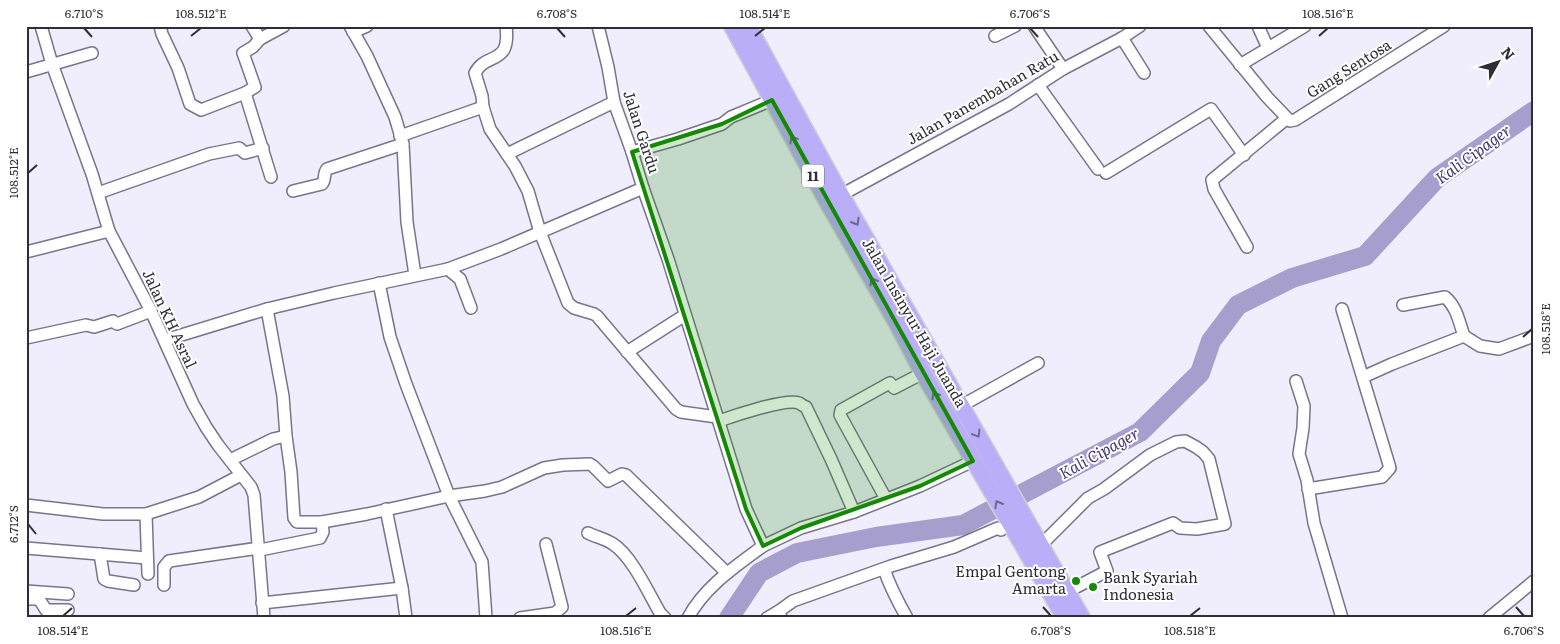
<svg xmlns="http://www.w3.org/2000/svg" width="1560" height="644" font-family="Literata,serif">
<style>
.lines{fill:none;stroke-linecap:round;stroke-linejoin:round}
.river{stroke:#a69ecc;stroke-width:20}
.minor-casing{stroke:#777589;stroke-width:14}
.highway-casing{stroke:#d1d1d3;stroke-width:19}
.minor{stroke:#fff;stroke-width:11}
.highway{stroke:#bbaef8;stroke-width:16}
.oneway{stroke:#6e688e}
.marked{fill:#158806;fill-opacity:0.2;stroke:#158806;stroke-width:4;stroke-linejoin:round}
.ticks{fill:none;stroke:#2f2e37;stroke-width:2}
.poi-dot{fill:#158806;stroke:#fff;stroke-width:2}
.labels{text-anchor:middle;stroke-width:4;stroke-linejoin:round;paint-order:stroke}
.shield{fill:#fff;stroke:#6d6d73;stroke-width:1}
.shield-label{font-size:14px;font-weight:bold;fill:#2f2e37}
.street-label{font-size:15px;fill:#2f2e37;stroke:#fff}
.poi-label{font-size:15px;fill:#2f2e37;stroke:#fff;text-anchor:end}
.water-label{font-size:16px;font-style:italic;fill:#473a74;stroke:#fff}
.neatline{fill:none;stroke:#2f2e37;stroke-width:2}
.ticks-label{font-size:12px;text-anchor:middle;fill:#2f2e37}
</style>
<rect width="100%" height="100%" fill="#f0eefc"/>
<g class="lines">
<!-- river -->
<polyline class="river" points="729,618 759,573 797,553 876,537 963,525 1140,432 1200,373 1211,341 1238,305 1292,278 1365,256 1437,178 1534,111"/>
<!-- minor casing -->
<g class="minor-casing">
<g id="minor">
<polyline points="41,26 52,64 92,174 109,231 151,311 193,404 206,427 218,445 251,487 254,495 264,618"/>
<polyline points="160,26 162,34 178,68 190,104 201,110 245,93 271,177"/>
<polyline points="252,26 260,39 284,26"/>
<polyline points="350,26 367,56 395,117 403,144 407,222 415,275"/>
<path d="M506,26C511,67 486,51 475,73L482,96L483,107L490,129L515,166L528,191L540,232L568,303L574,308L594,314L597,316L676,409L681,412L717,417"/>
<path d="M598,26L608,67L614,102L632,152L643,188L668,259L746,509L763,546C736,566 704,587 688,618"/>
<polyline points="1034,26 1063,69"/>
<polyline points="1209,26 1267,97 1290,121 1295,120 1444,26"/>
<polyline points="1258,26 1268,48"/>
<polyline points="353,32 367,26"/>
<polyline points="995,36 1015,26"/>
<polyline points="1122,38 1144,73"/>
<polyline points="1240,65 1305,26"/>
<polyline points="26,72 92,53"/>
<polyline points="1038,85 1098,169"/>
<polyline points="245,93 255,87 243,53 253,47 260,39"/>
<polyline points="400,136 483,107"/>
<polyline points="632,152 678,139 722,124 731,117 772,100"/>
<polyline points="507,154 614,102"/>
<polyline points="1106,173 1211,109 1244,155"/>
<path d="M293,191L322,184C326,179 323,174 327,169L403,144"/>
<polyline points="98,193 209,154 239,148 245,153 263,148"/>
<polyline points="841,195 1009,104 1063,69 1122,38 1140,26"/>
<polyline points="1247,247 1214,189 1212,180 1286,119"/>
<polyline points="26,252 109,231"/>
<polyline points="448,269 460,279 471,308"/>
<polyline points="379,283 390,337 406,384 449,496 482,562 486,618"/>
<path d="M1403,305L1445,297C1457,307 1459,322 1464,336L1480,346L1499,349L1534,336"/>
<polyline points="267,309 283,396 286,436 291,472 294,518 297,522 322,522 367,514 449,496 485,491 502,487 544,468 563,465 590,464 593,466 608,481 622,474 626,475 727,573"/>
<polyline points="26,338 86,325 94,327 113,321 117,324 151,311"/>
<polyline points="165,340 267,309 334,293 448,269 501,249 643,188"/>
<polyline points="627,352 685,315"/>
<polyline points="1363,377 1392,364 1464,336"/>
<polyline points="1296,381 1304,406 1303,428 1299,454 1307,480 1314,523 1342,618"/>
<polyline points="961,406 1038,363"/>
<path d="M719,421C733,416 786,398 799,403C801,404 803,406 806,407L831,459L854,512"/>
<polyline points="230,460 273,439 286,436"/>
<polyline points="1308,489 1382,477 1390,468 1342,309"/>
<polyline points="886,499 840,415 841,410 886,385 890,383 894,388 923,373"/>
<polyline points="26,505 103,514 146,514 199,497 241,475"/>
<polyline points="386,509 402,588 406,618"/>
<polyline points="146,514 148,574"/>
<path d="M588,533C596,537 606,539 613,544C632,556 649,594 660,613L665,618"/>
<polyline points="1041,545 1088,498 1104,489 1150,455 1176,442 1185,441 1196,447 1203,452 1209,459 1225,524 1197,529 1180,528 1173,523 1100,552 1107,571 1067,592"/>
<polyline points="763,546 801,528 854,512 920,486 973,461"/>
<polyline points="26,548 147,558"/>
<polyline points="260,550 320,538 323,532 322,522"/>
<polyline points="100,554 104,579 108,581 134,585"/>
<path d="M884,569C890,587 898,602 907,618"/>
<polyline points="164,585 164,567 169,561 259,548"/>
<polyline points="26,591 68,594"/>
<polyline points="26,599 39,599 46,610 68,610"/>
<polyline points="262,603 402,588"/>
<polyline points="520,618 555,613 562,607 546,544"/>
<polyline points="767,618 779,611"/>
<polyline points="781,618 779,611 793,601 891,566 954,547 998,528 1001,530"/>
<polyline points="1489,618 1534,581"/>
</g>
</g>
<!-- highway casing -->
<g class="highway-casing">
<g id="highway">
<polyline points="732,26 827,201 897,323 923,373 1065,618"/>
<polyline points="748,26 841,195 1082,618"/>
</g>
</g>
<!-- minor -->
<use href="#minor" class="minor"/>
<!-- highway -->
<use href="#highway" class="highway"/>
</g>
<!-- one-way arrows -->
<defs><path id="oneway-chevron" d="M-2-3.5L2.5 0L-2 3.5" fill="none" stroke-width="1.6" stroke-linecap="round" stroke-linejoin="round" transform="scale(1.25)"/></defs>
<g class="oneway">
<use href="#oneway-chevron" transform="translate(793 139) rotate(-119)"/>
<use href="#oneway-chevron" transform="translate(856 222) rotate(60)"/>
<use href="#oneway-chevron" transform="translate(873 281) rotate(-120)"/>
<use href="#oneway-chevron" transform="translate(935 395) rotate(-120)"/>
<use href="#oneway-chevron" transform="translate(977 434) rotate(59)"/>
<use href="#oneway-chevron" transform="translate(998 504) rotate(-120)"/>
</g>
<!-- marked area -->
<path class="marked" d="M772,100L973,461L920,486L801,528L763,546L746,509L632,152L722,124Z"/>
<!-- ticks -->
<path class="ticks" d="M84,28L92,37M557,28L565,37M1030,28L1038,37M191,36L201,28M755,36L765,28M1319,36L1328,28M28,173L37,165M1523,337L1532,329M28,524L36,534M1043,607L1051,616M1516,607L1524,616M63,616L72,608M626,616L636,608M1190,616L1200,608"/>
<!-- markers -->
<g class="poi-dot">
<circle cx="1076" cy="581" r="5"/>
<circle cx="1093" cy="587" r="5"/>
</g>
<g class="labels">
<!-- shield labels -->
<rect class="shield" x="802" y="164.5" width="22" height="23" rx="4"/>
<g class="shield-label">
<text x="813" y="181">11</text>
</g>
<!-- street labels -->
<g class="street-label">
<text transform="translate(1349 69) rotate(-32)" y="5">Gang Sentosa</text>
<text transform="translate(983 98) rotate(-30)" y="5">Jalan Panembahan Ratu</text>
<text transform="translate(641 132) rotate(72)" y="5">Jalan Gardu</text>
<text transform="translate(169 319) rotate(65)" y="5">Jalan KH Asral</text>
<text transform="translate(914 323) rotate(60)" y="5">Jalan Insinyur Haji Juanda</text>
</g>
<!-- poi labels -->
<g class="poi-label">
<text x="1066" y="577">Empal Gentong<tspan x="1066" dy="17">Amarta</tspan></text>
<text x="1103" y="583" text-anchor="start">Bank Syariah<tspan x="1103" dy="17">Indonesia</tspan></text>
</g>
<!-- water labels -->
<g class="water-label">
<text transform="translate(1473 154) rotate(-36)" y="6">Kali Cipager</text>
<text transform="translate(1099 453) rotate(-29)" y="6">Kali Cipager</text>
</g>
</g>
<!-- border -->
<rect width="1560" height="644" fill="none" stroke="#ffffff" stroke-width="55"/>
<!-- north arrow -->
<g transform="translate(1498 62) rotate(50)" stroke="#ffffff" stroke-width="4" paint-order="stroke">
<path d="M0-4L9 19L0 12L-9 19Z" fill="#2f2e37"/>
<text y="-8" font-size="14" font-weight="bold" text-anchor="middle" fill="#2f2e37">N</text>
</g>
<rect x="28" y="28" width="1504" height="588" class="neatline"/>
<g class="ticks-label">
<text x="84" y="18">6.710°S</text>
<text x="201" y="18">108.512°E</text>
<text x="557" y="18">6.708°S</text>
<text x="765" y="18">108.514°E</text>
<text x="1030" y="18">6.706°S</text>
<text x="1328" y="18">108.516°E</text>
<text transform="translate(14 173) rotate(-90)" y="4">108.512°E</text>
<text transform="translate(1546 329) rotate(-90)" y="4">108.518°E</text>
<text transform="translate(14 524) rotate(-90)" y="4">6.712°S</text>
<text x="63" y="635">108.514°E</text>
<text x="626" y="635">108.516°E</text>
<text x="1051" y="635">6.708°S</text>
<text x="1190" y="635">108.518°E</text>
<text x="1524" y="635">6.706°S</text>
</g>
</svg>
